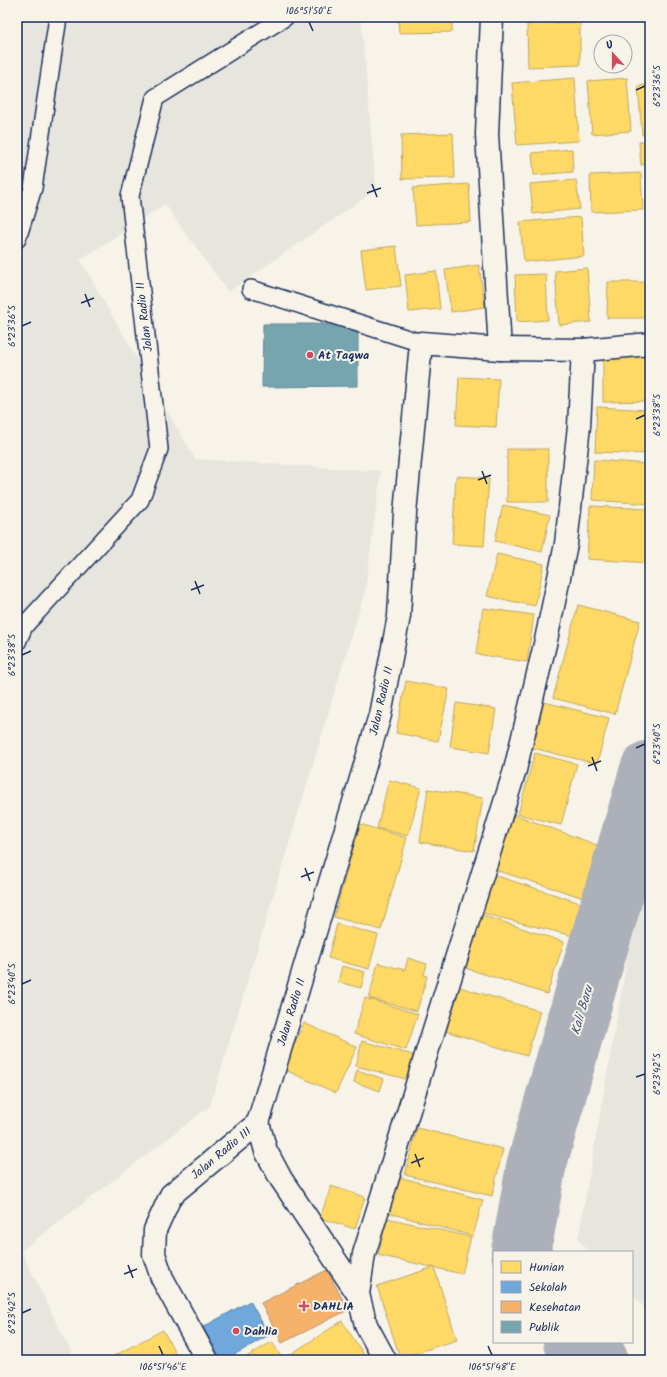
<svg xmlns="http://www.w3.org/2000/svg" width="667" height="1377" font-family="Kalam,sans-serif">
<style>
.built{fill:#e6e5de}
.homes{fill:#ffd966;stroke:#bba664}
.schools{fill:#6fa8dc;stroke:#5684b6}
.health{fill:#f6b26b;stroke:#b48b67}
.public{fill:#76a5af;stroke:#5b8297}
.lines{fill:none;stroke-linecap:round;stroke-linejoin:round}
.river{stroke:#acb0b9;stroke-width:60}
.service-casing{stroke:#1b2f5e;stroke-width:20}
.minor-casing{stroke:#1b2f5e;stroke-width:25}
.service{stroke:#f7f3e8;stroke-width:17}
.minor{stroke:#f7f3e8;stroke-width:22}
.ticks{fill:none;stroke:#1b2f5e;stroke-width:1.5}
.poi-dot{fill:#d1495b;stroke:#f7f3e8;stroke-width:1.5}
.labels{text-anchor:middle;stroke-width:4;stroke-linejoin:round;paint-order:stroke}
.street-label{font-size:12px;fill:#1b2f5e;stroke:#f7f3e8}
.poi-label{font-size:12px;font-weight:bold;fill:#1b2f5e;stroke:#f7f3e8;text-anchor:start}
.water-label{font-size:13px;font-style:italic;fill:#465679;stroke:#f7f3e8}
.neatline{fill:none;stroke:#1b2f5e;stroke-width:1.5}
.ticks-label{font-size:10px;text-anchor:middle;fill:#1b2f5e}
</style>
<rect width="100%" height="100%" fill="#f7f3e8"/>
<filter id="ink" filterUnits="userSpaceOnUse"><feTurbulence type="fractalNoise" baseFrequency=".025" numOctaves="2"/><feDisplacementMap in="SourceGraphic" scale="8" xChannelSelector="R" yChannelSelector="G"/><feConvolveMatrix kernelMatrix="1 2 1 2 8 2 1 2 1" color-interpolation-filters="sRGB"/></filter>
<g filter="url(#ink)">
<!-- built -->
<g class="built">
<polygon points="17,17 361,17 376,190 228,292 165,204 80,260 195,459 381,471 365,591 210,1106 21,1251 75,1360 17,1360"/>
<polygon points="650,829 650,1313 632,1295 632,1252 590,1252 578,1240"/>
</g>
<!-- homes -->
<g class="homes">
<polygon points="398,17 452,17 452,32 399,33"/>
<polygon points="580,22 580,65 528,67 527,24"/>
<polygon points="575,78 579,141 517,145 512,83"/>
<polygon points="627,78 631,131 592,134 588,81"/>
<polygon points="650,85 650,134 642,135 638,86"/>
<polygon points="453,133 455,178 402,179 401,135"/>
<polygon points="650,141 650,164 641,165 639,142"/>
<polygon points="572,149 573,172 534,175 532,153"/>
<polygon points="641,173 643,210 591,212 590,175"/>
<polygon points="576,180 580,209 533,214 530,184"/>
<polygon points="469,184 471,222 416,225 413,188"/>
<polygon points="581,217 584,256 524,262 520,222"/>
<polygon points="396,246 401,286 366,290 361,250"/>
<polygon points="479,265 485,307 451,312 445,270"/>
<polygon points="587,268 591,322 559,325 555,271"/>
<polygon points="436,271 440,309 409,312 405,275"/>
<polygon points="546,274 548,320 517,322 515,275"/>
<polygon points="608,282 650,282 650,318 607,318"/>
<polygon points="650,349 650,401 603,402 603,351"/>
<polygon points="459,377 499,379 496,427 456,425"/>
<polygon points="597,407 650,410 650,454 595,452"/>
<rect x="507" y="449" width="41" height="53"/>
<polygon points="594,460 650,464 650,504 592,500"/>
<polygon points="456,476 489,478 484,546 452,544"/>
<polygon points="503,505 550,515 542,552 495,541"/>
<polygon points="590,506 650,509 650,563 587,559"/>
<polygon points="497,554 544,564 535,606 487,596"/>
<polygon points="578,605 640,621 615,714 553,698"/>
<polygon points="483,608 534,615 527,662 476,654"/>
<polygon points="406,681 449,689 438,741 396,733"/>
<polygon points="544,702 609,718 597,764 533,748"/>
<polygon points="456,703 496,709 489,753 450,747"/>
<polygon points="535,753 577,764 561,825 518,814"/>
<polygon points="389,780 421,788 408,836 377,828"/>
<polygon points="428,789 483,798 474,851 420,842"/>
<polygon points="513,814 605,848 597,902 492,869"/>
<polygon points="360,824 407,838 381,930 334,917"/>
<polygon points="491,874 602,910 589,940 478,912"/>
<polygon points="476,913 564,942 547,994 459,966"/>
<polygon points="337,924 378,935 369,969 328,958"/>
<polygon points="408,958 427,964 424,975 427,976 417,1011 369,998 378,963 405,970"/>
<polygon points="342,966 365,972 361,988 338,982"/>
<polygon points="456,986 540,1011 527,1056 442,1030"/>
<polygon points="365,998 418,1014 406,1050 354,1034"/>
<polygon points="304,1023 357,1047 336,1093 283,1069"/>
<polygon points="362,1041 413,1055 406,1079 356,1066"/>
<polygon points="357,1070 384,1079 380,1091 354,1082"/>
<polygon points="417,1128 503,1149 492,1196 405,1175"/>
<polygon points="399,1177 483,1200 473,1236 389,1213"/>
<polygon points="331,1186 365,1197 355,1229 320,1218"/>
<polygon points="387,1218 471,1237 462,1274 378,1255"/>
<polygon points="434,1267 457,1340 400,1358 377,1286"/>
<polygon points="342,1321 366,1358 363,1360 291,1360 288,1356"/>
<polygon points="163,1330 179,1360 106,1360"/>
<polygon points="272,1342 283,1360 241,1360"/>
</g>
<!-- schools -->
<polygon class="schools" points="250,1301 269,1335 225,1360 221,1360 203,1327"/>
<!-- health -->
<polygon class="health" points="327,1270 348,1310 282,1343 261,1303"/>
<!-- public -->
<polygon class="public" points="263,324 358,324 358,386 262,387"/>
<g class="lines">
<!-- river -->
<g class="river">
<polyline points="521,1252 536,1167 590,975 650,770"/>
<polyline points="573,1342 598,1360"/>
</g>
<!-- service casing -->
<g class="service-casing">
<g id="service">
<polyline points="17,239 33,188 58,17"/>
<polyline points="251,289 421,343"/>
<polyline points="17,642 24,626 140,500 159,449 130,196 155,98 285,17"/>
</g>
</g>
<!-- minor casing -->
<g class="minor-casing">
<g id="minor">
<polyline points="492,17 487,134 500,349"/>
<polyline points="258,1123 380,715 399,616 405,513 421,343 500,349 583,350 650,344"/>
<polyline points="258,1123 266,1151 281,1179 358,1294"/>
<polyline points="207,1360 162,1278 154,1254 155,1230 171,1195 258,1123"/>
<polyline points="385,1360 366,1325 358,1294 364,1254 515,770 546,640 566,544 579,426 583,350"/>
</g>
</g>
<!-- service -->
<use href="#service" class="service"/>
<!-- minor -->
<use href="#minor" class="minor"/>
</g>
</g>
<!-- ticks -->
<path class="ticks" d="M309,22L313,31M636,90L645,86M372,184L377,197M367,193L381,188M85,294L90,307M81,303L94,298M22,326L31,322M636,419L645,415M482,471L487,484M478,480L491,475M195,581L200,594M191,590L204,585M22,655L31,651M636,748L645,744M592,757L597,771M588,766L601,761M305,868L310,881M301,877L314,872M22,984L31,980M636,1077L645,1074M415,1154L420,1167M411,1163L424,1158M128,1265L133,1278M124,1274L137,1269M22,1313L31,1309M159,1346L163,1355M488,1346L492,1355"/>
<!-- markers -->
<g class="poi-dot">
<circle cx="310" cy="355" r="4"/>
<path d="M302 1300h4v4h4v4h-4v4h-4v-4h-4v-4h4z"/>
<circle cx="236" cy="1331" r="4"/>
</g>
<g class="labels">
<!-- street labels -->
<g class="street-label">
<text transform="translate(144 317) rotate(-97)" y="4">Jalan Radio II</text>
<text transform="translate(381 701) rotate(-77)" y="4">Jalan Radio II</text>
<text transform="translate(291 1012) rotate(-73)" y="4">Jalan Radio II</text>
<text transform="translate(221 1153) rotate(-40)" y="4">Jalan Radio III</text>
</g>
<!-- poi labels -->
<g class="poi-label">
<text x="318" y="359">At Taqwa</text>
<text x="313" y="1310">DAHLIA</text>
<text x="244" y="1335">Dahlia</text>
</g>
<!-- water labels -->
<g class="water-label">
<text transform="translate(581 1010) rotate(-74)" y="5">Kali Baru</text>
</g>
</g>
<!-- margin -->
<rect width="667" height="1377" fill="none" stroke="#f7f3e8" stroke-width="44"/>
<!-- legend -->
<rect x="493" y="1251" width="140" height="92" fill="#f7f3e8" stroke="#9fa5b1"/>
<rect x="501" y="1261" width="20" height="12" fill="#ffd966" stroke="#9fa5b1"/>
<text x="529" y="1271" font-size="12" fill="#1b2f5e">Hunian</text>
<rect x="501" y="1281" width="20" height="12" fill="#6fa8dc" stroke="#9fa5b1"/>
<text x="529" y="1291" font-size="12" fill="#1b2f5e">Sekolah</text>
<rect x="501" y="1301" width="20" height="12" fill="#f6b26b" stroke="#9fa5b1"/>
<text x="529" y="1311" font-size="12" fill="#1b2f5e">Kesehatan</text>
<rect x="501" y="1321" width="20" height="12" fill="#76a5af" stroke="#9fa5b1"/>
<text x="529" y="1331" font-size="12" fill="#1b2f5e">Publik</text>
<!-- north arrow -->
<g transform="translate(613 54) rotate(339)"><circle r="19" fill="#f7f3e8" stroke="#9fa5b1"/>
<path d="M0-3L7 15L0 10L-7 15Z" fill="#d1495b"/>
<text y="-6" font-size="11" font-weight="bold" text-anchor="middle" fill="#1b2f5e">U</text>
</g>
<rect x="22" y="22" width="623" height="1333" class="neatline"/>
<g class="ticks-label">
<text x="309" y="14">106°51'50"E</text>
<text transform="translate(656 86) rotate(-90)" y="4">6°23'36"S</text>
<text transform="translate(11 326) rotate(-90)" y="4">6°23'36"S</text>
<text transform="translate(656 415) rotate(-90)" y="4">6°23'38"S</text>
<text transform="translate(11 655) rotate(-90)" y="4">6°23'38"S</text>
<text transform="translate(656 744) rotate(-90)" y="4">6°23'40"S</text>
<text transform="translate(11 984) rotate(-90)" y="4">6°23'40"S</text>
<text transform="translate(656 1074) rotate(-90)" y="4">6°23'42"S</text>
<text transform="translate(11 1313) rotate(-90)" y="4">6°23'42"S</text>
<text x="163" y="1370">106°51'46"E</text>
<text x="492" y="1370">106°51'48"E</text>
</g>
</svg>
